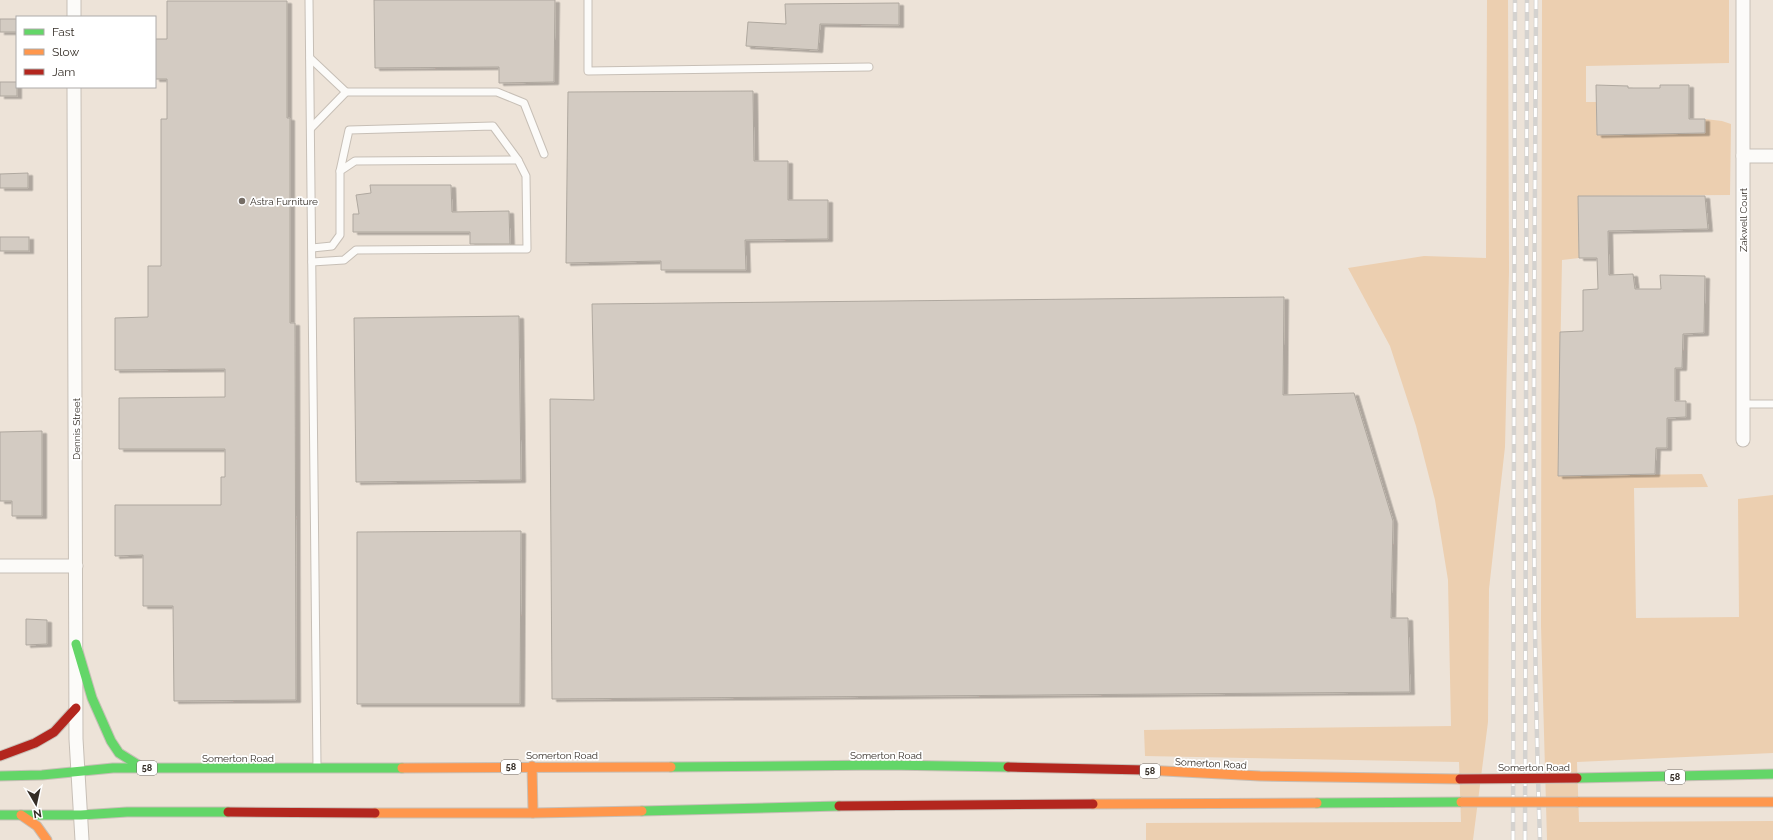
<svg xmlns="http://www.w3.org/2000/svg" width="1773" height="840" font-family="Raleway,sans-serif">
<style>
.green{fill:#eccfb0}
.building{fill:#d3cbc2;stroke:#afa89f;filter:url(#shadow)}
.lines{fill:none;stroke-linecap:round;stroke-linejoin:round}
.lane-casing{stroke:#c7bfb6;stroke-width:9}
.street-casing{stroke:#c7bfb6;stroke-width:15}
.fast-casing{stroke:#c7bfb6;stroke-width:11}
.slow-casing{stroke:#c7bfb6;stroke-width:11}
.jam-casing{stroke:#c7bfb6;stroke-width:11}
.lane{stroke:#fcfbf9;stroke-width:7}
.street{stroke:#fcfbf9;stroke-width:13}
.fast{stroke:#63d668;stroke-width:9}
.slow{stroke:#ff974d;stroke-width:9}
.jam{stroke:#b3261e;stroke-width:9}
.rail-casing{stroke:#d4d2cf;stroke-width:4.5}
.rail{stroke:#fff;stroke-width:3;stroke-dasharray:9;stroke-linecap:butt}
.slow-bridge-casing{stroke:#c7bfb6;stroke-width:11;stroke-linecap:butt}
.jam-bridge-casing{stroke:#c7bfb6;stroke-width:11;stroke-linecap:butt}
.slow-bridge{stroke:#ff974d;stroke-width:9}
.jam-bridge{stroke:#b3261e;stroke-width:9}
.poi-dot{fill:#756d65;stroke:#fff;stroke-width:1.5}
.labels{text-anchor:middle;stroke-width:3.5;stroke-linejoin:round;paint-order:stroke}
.shield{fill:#fff;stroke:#726d68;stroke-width:1}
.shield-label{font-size:9px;font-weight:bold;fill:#352e27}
.poi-label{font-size:10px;fill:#352e27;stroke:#fff;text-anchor:start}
.street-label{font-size:10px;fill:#352e27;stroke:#fff}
</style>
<defs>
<filter id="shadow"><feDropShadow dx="4.5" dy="2.5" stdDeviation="0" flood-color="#0004"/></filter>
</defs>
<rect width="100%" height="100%" fill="#ede3d8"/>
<!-- green -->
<g class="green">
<polygon points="1487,0 1508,0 1509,271 1505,447 1489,589 1488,722 1473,840 1146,840 1146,823 1461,822 1459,762 1145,756 1144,730 1451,726 1448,580 1435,500 1416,426 1390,346 1348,268 1424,256 1486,258"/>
<polygon points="1542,0 1729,0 1729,63 1586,66 1586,102 1596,102 1597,135 1705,133 1705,119 1722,121 1731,124 1730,195 1578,196 1579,258 1562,260 1558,476 1702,474 1708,487 1634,488 1636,618 1739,617 1738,499 1773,495 1773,753 1577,762 1579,822 1773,821 1773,840 1547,840 1541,626"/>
</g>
<!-- building -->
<g class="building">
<polygon points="374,0 555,0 554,82 499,83 499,67 375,68"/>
<polygon points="167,1 287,1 287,118 290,118 290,323 295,323 296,700 174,701 173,606 143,606 143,555 115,556 115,505 221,505 221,477 225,477 225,449 119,449 119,398 225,397 225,369 115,370 115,318 148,317 148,266 161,266 161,119 167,119 167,79 155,79 155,39 167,39"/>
<polygon points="899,3 899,25 820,24 818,50 746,46 748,22 786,24 785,4"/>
<rect x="0" y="19" width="17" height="13"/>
<rect x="0" y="82" width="17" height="14"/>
<polygon points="1596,85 1628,86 1628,88 1660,88 1660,85 1689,85 1689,119 1705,119 1705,133 1597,135"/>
<polygon points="753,91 754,161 788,161 788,200 828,200 828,239 745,240 746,270 661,270 661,261 566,263 568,92"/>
<polygon points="28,173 28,188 0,188 0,174"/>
<polygon points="370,185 451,185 452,212 509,211 510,244 470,244 470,232 353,232 353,214 359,214 356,195 371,193"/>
<polygon points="1578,196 1705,196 1708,229 1608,231 1609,275 1633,274 1635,289 1661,289 1660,275 1705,276 1704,333 1683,334 1682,368 1675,368 1675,401 1686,401 1686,417 1667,418 1667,448 1656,448 1655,474 1558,476 1560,332 1583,331 1583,290 1598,289 1597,258 1579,258"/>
<rect x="0" y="237" width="29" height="14"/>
<polygon points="1284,297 1283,395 1354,393 1393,521 1391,618 1408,618 1410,692 552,699 550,399 594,400 592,304"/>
<polygon points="519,316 521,480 356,482 354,318"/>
<polygon points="42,431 42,516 12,516 12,501 0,501 0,432"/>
<polygon points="521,531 520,704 357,704 357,532"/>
<polygon points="26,619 47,620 47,644 26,645"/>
</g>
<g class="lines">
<!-- lane casing -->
<g class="lane-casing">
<g id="lane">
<polyline points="309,0 317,767"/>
<polyline points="588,0 588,71 869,67"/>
<polyline points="310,58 346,92"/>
<polyline points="311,128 346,92 497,92 524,103 544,154"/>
<polyline points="340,171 349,130 493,126 518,160"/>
<polyline points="312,248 332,246 340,235 340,171 355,161 518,160 526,176 527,249 356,250 344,260 312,262"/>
<polyline points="1743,404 1773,404"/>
</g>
</g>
<!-- street casing -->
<g class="street-casing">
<g id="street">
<polyline points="74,0 74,17"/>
<polyline points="74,87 76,739 82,840"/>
<polyline points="1743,156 1773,156"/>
<polyline points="1743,440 1743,0"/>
<polyline points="0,566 76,566"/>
</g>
</g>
<!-- fast casing -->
<g class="fast-casing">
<g id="fast">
<polyline points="76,644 92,698 111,741 119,753 143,768"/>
<polyline points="671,767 886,765 1008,767"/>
<polyline points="0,776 42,775 113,768 402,768"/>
<polyline points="1577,778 1773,774"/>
<polyline points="1317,803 1461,802"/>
<polyline points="642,811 839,806"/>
<polyline points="0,815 81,815 127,812 228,812"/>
</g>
</g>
<!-- slow casing -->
<g class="slow-casing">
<g id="slow">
<polyline points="532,766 533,813"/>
<polyline points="402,768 671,767"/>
<polyline points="1145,770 1260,776 1460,779"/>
<polyline points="1578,802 1773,802"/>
<polyline points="1093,804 1317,803"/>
<polyline points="375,813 533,813 642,811"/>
<polyline points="21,815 37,826 47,840"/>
</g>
</g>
<!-- jam casing -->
<g class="jam-casing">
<g id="jam">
<polyline points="0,756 35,743 54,732 76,708"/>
<polyline points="1008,767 1145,770"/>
<polyline points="839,806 1093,804"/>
<polyline points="228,812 375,813"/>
</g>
</g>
<!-- lane -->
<use href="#lane" class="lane"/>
<!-- street -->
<use href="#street" class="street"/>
<!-- fast -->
<use href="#fast" class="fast"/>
<!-- slow -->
<use href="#slow" class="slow"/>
<!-- jam -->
<use href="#jam" class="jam"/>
<!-- rail casing -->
<g class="rail-casing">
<g id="rail">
<path d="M1536,0C1535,280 1530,560 1540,840"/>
<polyline points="1513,840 1515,0"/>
<polyline points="1525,840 1527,0"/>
</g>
</g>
<!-- rail -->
<use href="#rail" class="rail"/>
<!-- slow-bridge casing -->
<g class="slow-bridge-casing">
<polyline id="slow-bridge" points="1461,802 1578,802"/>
</g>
<!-- jam-bridge casing -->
<g class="jam-bridge-casing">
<polyline id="jam-bridge" points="1460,779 1577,778"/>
</g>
<!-- slow-bridge -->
<use href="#slow-bridge" class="slow-bridge"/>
<!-- jam-bridge -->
<use href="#jam-bridge" class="jam-bridge"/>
</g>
<!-- markers -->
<circle class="poi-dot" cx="242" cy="201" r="4"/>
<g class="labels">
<!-- shield labels -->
<g class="shield">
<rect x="501" y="760" width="20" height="14" rx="3"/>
<rect x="137" y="761" width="20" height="14" rx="3"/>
<rect x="1140" y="764" width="20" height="14" rx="3"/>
<rect x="1665" y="770" width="20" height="14" rx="3"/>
</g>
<g class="shield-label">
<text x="511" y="770">58</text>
<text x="147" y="771">58</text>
<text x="1150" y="774">58</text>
<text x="1675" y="780">58</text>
</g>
<!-- poi labels -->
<g class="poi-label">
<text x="250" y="205">Astra Furniture</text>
</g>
<!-- street labels -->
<g class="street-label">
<text transform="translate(1743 220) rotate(-90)" y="4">Zakwell Court</text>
<text transform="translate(76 429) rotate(-90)" y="4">Dennis Street</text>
<text x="562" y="759">Somerton Road</text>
<text x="886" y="759">Somerton Road</text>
<text x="238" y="762">Somerton Road</text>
<text transform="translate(1211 763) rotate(3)" y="4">Somerton Road</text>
<text x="1534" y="771">Somerton Road</text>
</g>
</g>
<!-- legend -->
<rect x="16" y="16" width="140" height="72" fill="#ffffff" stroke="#aeaba9"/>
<rect x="24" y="29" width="20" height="6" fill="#63d668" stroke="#aeaba9"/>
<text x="52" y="36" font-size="12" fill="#352e27">Fast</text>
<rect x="24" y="49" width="20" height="6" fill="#ff974d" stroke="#aeaba9"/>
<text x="52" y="56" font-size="12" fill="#352e27">Slow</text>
<rect x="24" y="69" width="20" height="6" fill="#b3261e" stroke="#aeaba9"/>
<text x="52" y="76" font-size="12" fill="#352e27">Jam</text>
<!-- north arrow -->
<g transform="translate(36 804) rotate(171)" stroke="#ffffff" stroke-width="3" paint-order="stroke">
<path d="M0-3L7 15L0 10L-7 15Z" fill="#352e27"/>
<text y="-6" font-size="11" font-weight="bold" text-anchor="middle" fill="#352e27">N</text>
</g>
</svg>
